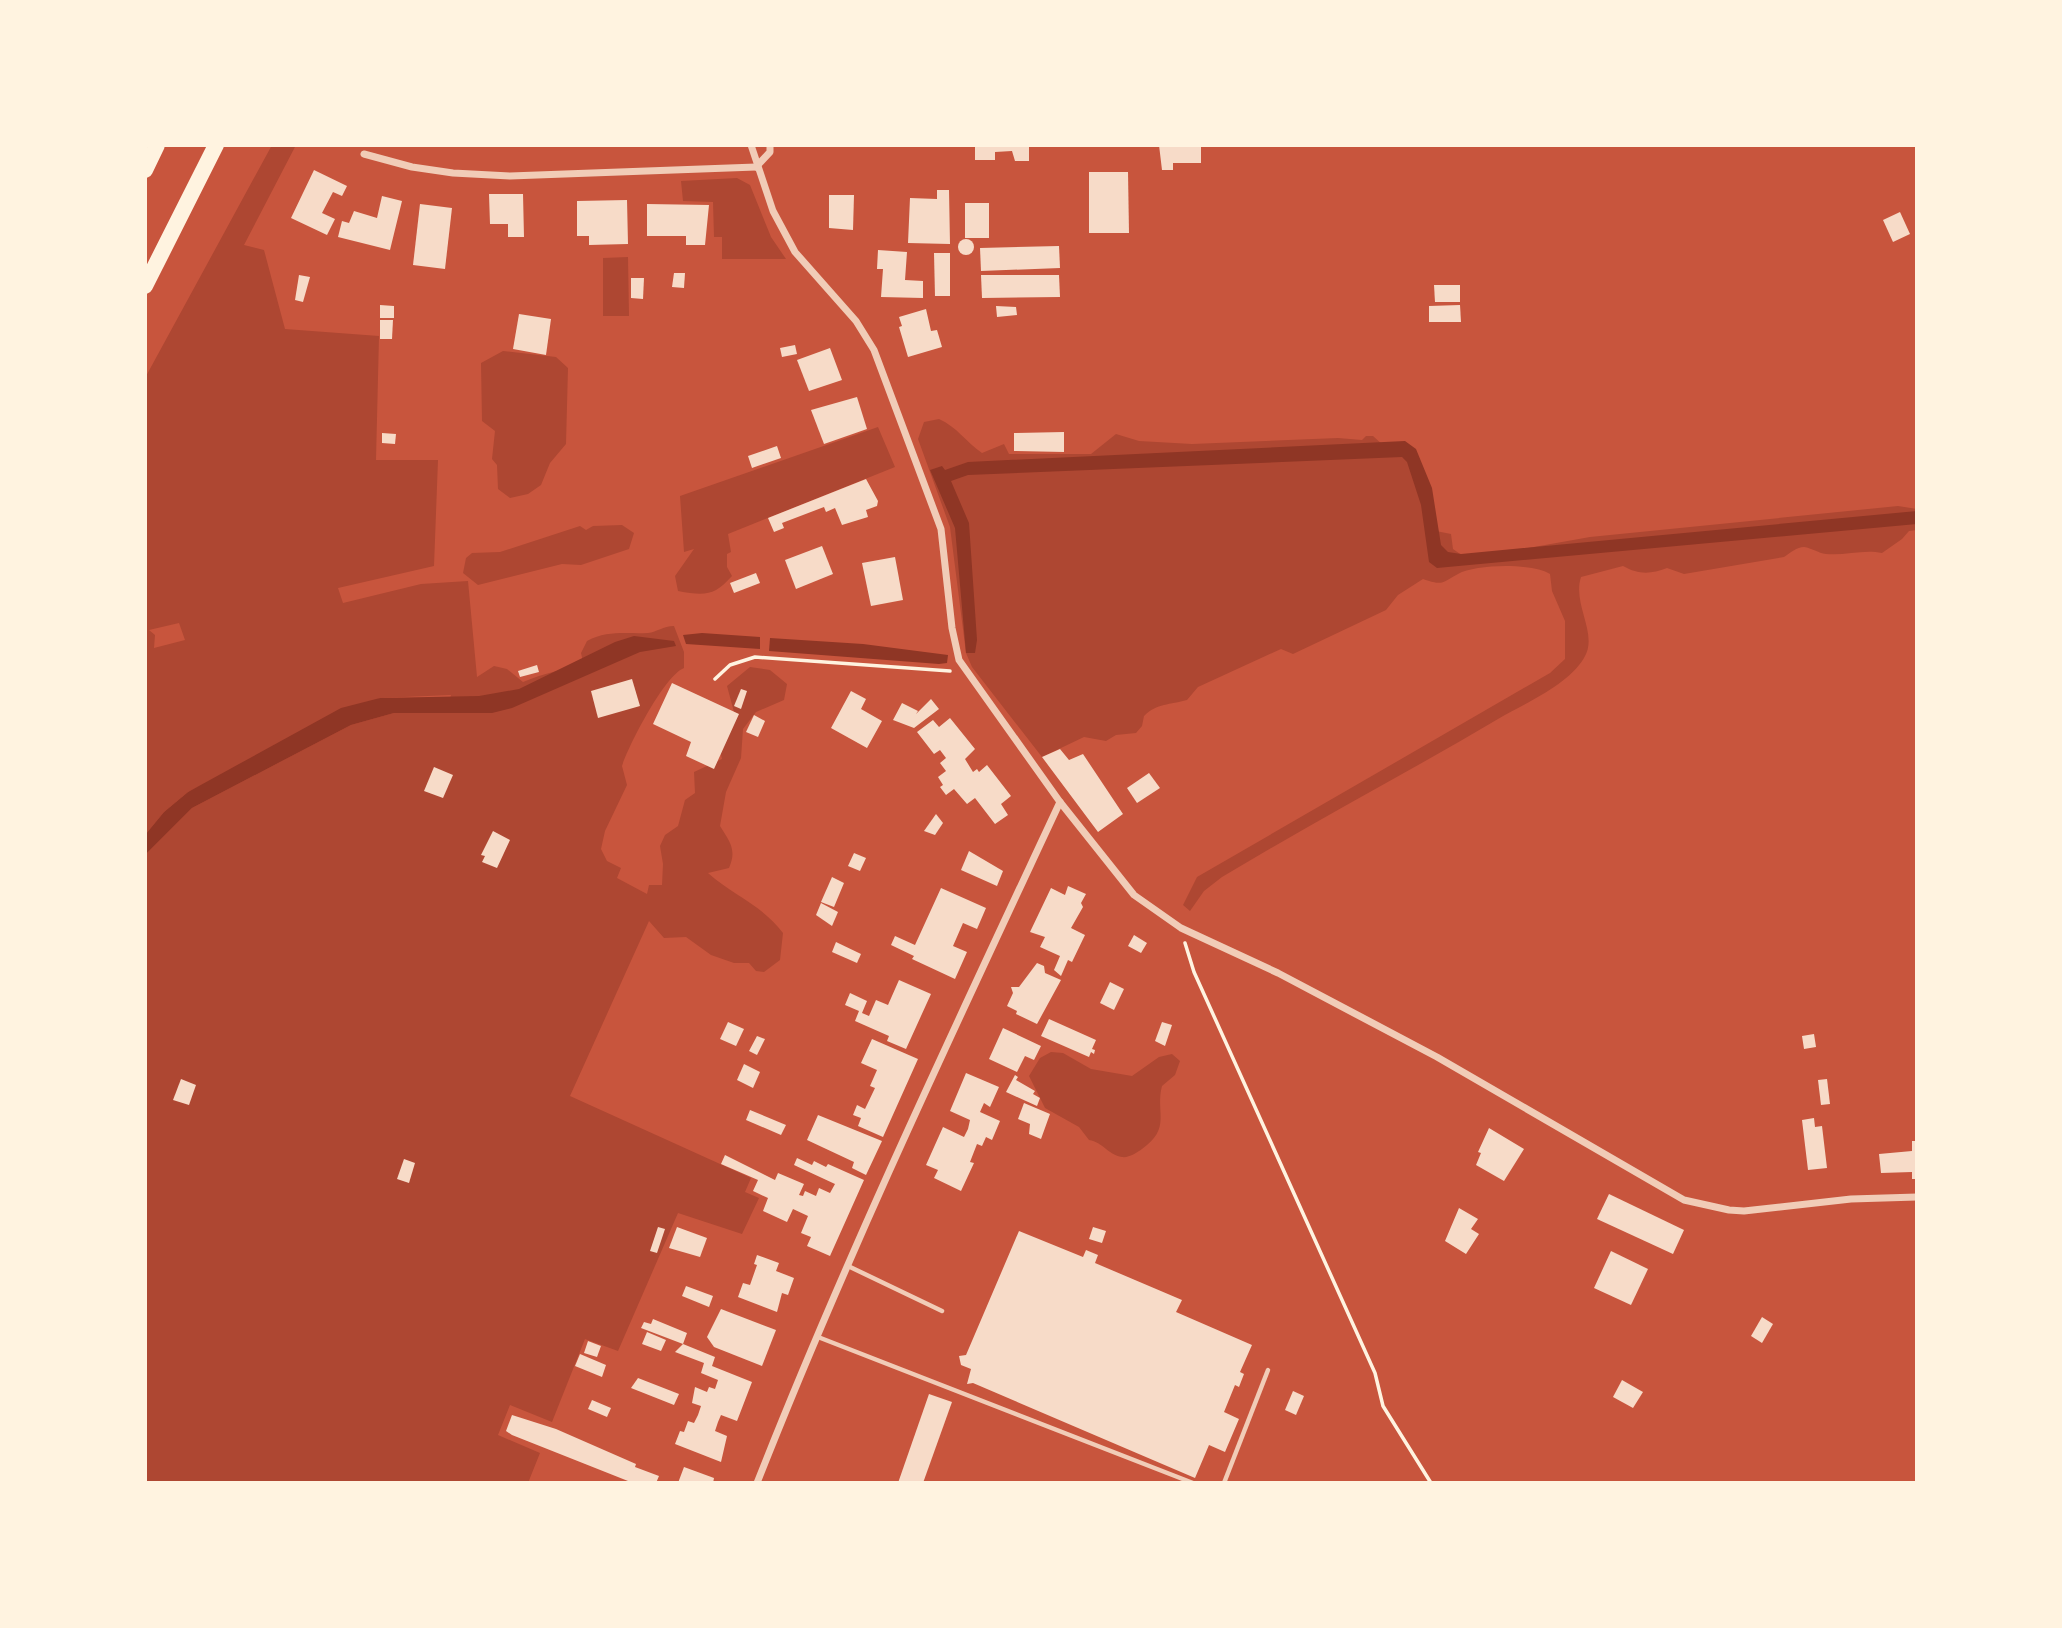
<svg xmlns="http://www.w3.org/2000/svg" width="2062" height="1628" font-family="Karla,sans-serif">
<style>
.green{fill:#ae4732;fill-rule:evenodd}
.water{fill:#8f3625}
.building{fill:#f7dbc8}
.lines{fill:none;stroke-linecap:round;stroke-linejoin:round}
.path{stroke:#fff3e0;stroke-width:3.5}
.service{stroke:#f1ccb7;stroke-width:4.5}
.minor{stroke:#f1ccb7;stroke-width:7}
.motorway{stroke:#fff3e0;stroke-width:16}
</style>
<rect width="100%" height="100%" fill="#c8553d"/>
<!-- green -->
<g class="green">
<path d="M272,145H296L244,245L264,250L285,329L379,336L376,460H438L434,566L338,588L343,603L421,584L468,581L477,677L494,666L507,669L523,682C544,673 562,671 583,662L581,653L587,641C608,630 625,634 648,633C657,632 663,626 674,626L684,652V668C664,676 629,745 622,766L627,785L605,831L601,849L607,861L621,868L617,878L647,894L649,885H662L663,864L660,846L665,835L678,826L685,800L695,793L694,772L722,759L719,746L734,712L727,686L750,667L770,670L787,684L784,700L756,712L743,729L741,758L726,792L720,826C730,842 737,850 729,868L708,873C734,896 762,905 783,933L780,960L764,972L756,971L749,963H734L711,955L686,937L664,938L649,921L570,1096L751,1178L745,1192L759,1198L742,1234L678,1213L618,1351L585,1339L552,1422L510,1405L498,1435L540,1453L528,1483H145V855L192,808L351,725L394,713H447L451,695L380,698L188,792L164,812L145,835V378ZM179,623L185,640L154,648L155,635L149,630Z"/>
<polygon points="737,178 750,185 771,237 786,259 722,259 722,237 714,237 713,202 683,201 681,181"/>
<polygon points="628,257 629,316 603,316 603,258"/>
<polygon points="503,351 556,357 568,368 566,444 550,463 541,485 528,494 510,498 498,489 497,465 492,459 495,431 482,421 481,363"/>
<path d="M939,419C957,427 966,442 982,453L1004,444L1009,454H1091L1116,434L1139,441L1192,444L1338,438L1362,440L1366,436H1373L1383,445L1407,457L1436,531L1451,534L1453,549L1463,556L1494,554L1590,537L1898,506L1917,509V530L1909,531L1902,539L1882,553C1863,549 1845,556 1826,554C1818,553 1812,548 1804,547C1797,547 1790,553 1784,557L1684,574L1667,568C1651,574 1639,575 1623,566L1581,577C1572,605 1599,634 1584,658C1567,686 1525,703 1498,719C1407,773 1313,822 1222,877L1204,891L1190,911L1183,905L1197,877L1550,673L1565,659V621L1552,591L1550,574C1532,563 1476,564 1458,574C1441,583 1444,586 1423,579L1398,595L1386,610L1293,654L1281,649L1198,687L1187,700C1170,705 1157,703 1144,716L1142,726L1136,733L1116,735L1106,741L1084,737L1042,757L972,667L966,653L950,527L918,439L924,422Z"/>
<path d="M878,427L895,467L728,534L731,552L727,554V567L732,576C714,596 705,596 678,591L675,576L694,549L684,552L680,496Z"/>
<polygon points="622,525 634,533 629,549 581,565 562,564 478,585 463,573 466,558 472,553 500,552 580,526 586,530 593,526"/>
<path d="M1051,1052L1063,1053L1091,1069L1132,1076L1159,1057L1172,1054L1180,1061L1175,1075L1162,1086C1155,1112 1172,1128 1142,1149C1136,1153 1129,1158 1122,1157C1108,1155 1103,1142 1089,1140L1079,1127L1045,1108L1029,1076L1040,1058Z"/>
</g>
<!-- water -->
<g class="water">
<polygon points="1405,441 1416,449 1432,488 1441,545 1448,552 1461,554 1917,511 1917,524 1437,568 1429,562 1421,505 1407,462 1402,457 968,475 951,481 969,523 977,640 975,653 966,653 955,528 930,470 942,466 945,470 968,462"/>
<polygon points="702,633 760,637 760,649 686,644 683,635"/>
<polygon points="634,636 674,641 676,646 640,652 512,708 492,713 394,713 351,725 192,808 145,855 145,835 164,812 188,792 341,708 380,698 479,696 519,689 615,642"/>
<polygon points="770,638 863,644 948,655 947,663 939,664 769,651"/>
</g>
<!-- building -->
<g class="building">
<polygon points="975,145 1029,145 1029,161 1015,161 1012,151 995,152 995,160 975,160"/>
<polygon points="1159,145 1198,145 1201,147 1201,163 1173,163 1173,170 1162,170"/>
<polygon points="314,170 347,186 342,196 333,192 322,213 335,219 327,235 291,218"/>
<polygon points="1089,172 1128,172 1129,233 1089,233"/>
<polygon points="937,190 949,190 950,244 908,243 910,198 937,199"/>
<polygon points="489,194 523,194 524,237 508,237 508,224 490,224"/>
<polygon points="829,195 854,195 853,230 829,228"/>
<polygon points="382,196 402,201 390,250 338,237 342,221 349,223 354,211 377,218"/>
<polygon points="627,200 628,244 589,245 589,236 577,236 577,201"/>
<rect x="965" y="203" width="24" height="35"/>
<polygon points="420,204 452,208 445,269 413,265"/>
<polygon points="647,204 709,205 705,245 686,245 686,236 647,236"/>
<polygon points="1900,212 1910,234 1893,242 1883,220"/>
<circle cx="966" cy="247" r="8"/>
<polygon points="1059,246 1060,268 981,271 980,248"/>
<polygon points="878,250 907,252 905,280 923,281 923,298 881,297 883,269 877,269"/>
<polygon points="934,253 950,253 950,296 935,296"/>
<polygon points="674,273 685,273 684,288 672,287"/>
<polygon points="299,275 310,277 303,302 295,300"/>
<polygon points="981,275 1059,275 1060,297 982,298"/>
<polygon points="631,278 644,278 643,299 631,298"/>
<polygon points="1434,285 1460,285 1460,302 1435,302"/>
<polygon points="380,305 394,306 394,318 380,318"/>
<polygon points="1460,305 1461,322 1429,322 1429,306"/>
<polygon points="996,306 1016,307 1017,315 997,317"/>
<polygon points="926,309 931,331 937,330 942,347 908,357 899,327 902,326 899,317"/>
<polygon points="519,314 551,319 546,355 513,349"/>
<polygon points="380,320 393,320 392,339 380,339"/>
<polygon points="795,345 797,354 782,357 780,348"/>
<polygon points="830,348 842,380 809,391 797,360"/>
<polygon points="857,397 867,429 824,444 811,410"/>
<polygon points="1064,432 1064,452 1014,451 1014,433"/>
<polygon points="382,433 396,434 395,444 382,443"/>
<polygon points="777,446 781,458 752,468 748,456"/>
<polygon points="866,479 878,501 877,506 866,510 868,517 842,525 835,508 826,512 824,507 782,523 784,528 774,532 768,518"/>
<polygon points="822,546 833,574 796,589 785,560"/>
<polygon points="895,557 903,600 871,606 862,563"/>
<polygon points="756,573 760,583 734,593 730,583"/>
<polygon points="537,665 539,672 520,677 518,671"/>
<polygon points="632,679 640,706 598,718 591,691"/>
<polygon points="672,683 739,714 714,769 686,756 691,742 653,724"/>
<polygon points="741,689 747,691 741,709 734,706"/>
<polygon points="851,691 866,699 861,709 882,721 867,748 831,728"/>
<polygon points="931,699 939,709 914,728 893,720 902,703 918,711 916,714"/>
<polygon points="754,715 765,721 758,737 746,732"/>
<polygon points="950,718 975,749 965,759 973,772 977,769 979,772 987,765 1011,796 1001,804 1008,815 995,824 975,798 967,804 954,789 946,795 940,787 943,785 938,777 946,771 940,763 946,758 940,750 934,754 917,732 933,720 939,727"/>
<polygon points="1060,749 1069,760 1083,754 1123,814 1098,832 1042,757"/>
<polygon points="434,767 453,775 443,798 424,791"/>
<polygon points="1149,773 1160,788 1137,803 1127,788"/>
<polygon points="936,814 943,823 935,835 924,831"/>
<polygon points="493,831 510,840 497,868 482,862 485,856 481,855"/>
<polygon points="969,851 1003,871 997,886 961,870"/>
<polygon points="854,853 866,858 860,871 848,866"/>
<polygon points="832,877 844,883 834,907 821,902"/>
<polygon points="1068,886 1086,894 1081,903 1083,907 1071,928 1085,935 1072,962 1068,960 1061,976 1054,970 1060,956 1040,947 1045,937 1030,932 1051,888 1065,895"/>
<polygon points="941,888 986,908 977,929 963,923 953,946 967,952 955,979 912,959 914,956 891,945 895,936 915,945"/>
<polygon points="821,903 838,912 832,926 816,915"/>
<polygon points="1134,935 1147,943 1141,953 1128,946"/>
<polygon points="836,942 861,954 857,963 832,952"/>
<polygon points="1037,963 1044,966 1045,973 1061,980 1037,1024 1016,1014 1017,1011 1007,1006 1013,993 1011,987 1019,987"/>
<polygon points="899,980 931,994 906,1049 887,1041 889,1036 855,1021 859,1011 845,1005 850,993 867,1001 862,1013 869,1016 876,1000 888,1005"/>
<polygon points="1110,982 1124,989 1114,1010 1100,1003"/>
<polygon points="1049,1019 1096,1040 1092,1049 1095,1050 1094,1054 1091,1052 1089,1057 1041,1036"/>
<polygon points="728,1022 744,1029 736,1046 720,1039"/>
<polygon points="1162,1022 1172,1025 1165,1046 1155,1041"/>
<polygon points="1003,1028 1041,1046 1034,1060 1025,1056 1017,1072 989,1059"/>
<polygon points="1814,1034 1816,1047 1804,1049 1802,1036"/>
<polygon points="757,1036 765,1039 757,1055 749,1051"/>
<polygon points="872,1039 918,1059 883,1137 858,1126 861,1118 853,1115 857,1105 865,1109 875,1088 870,1086 877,1070 861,1063"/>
<polygon points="744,1064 760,1072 753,1088 737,1080"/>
<polygon points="966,1073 999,1087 990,1107 984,1103 980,1112 1000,1121 992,1140 986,1137 982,1146 977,1144 970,1162 974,1163 961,1191 934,1178 938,1170 926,1165 943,1127 964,1137 968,1129 970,1120 950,1111"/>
<polygon points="1015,1075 1018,1077 1016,1080 1035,1091 1033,1094 1040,1098 1037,1106 1006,1092"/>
<polygon points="181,1079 196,1085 189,1105 173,1100"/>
<polygon points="1827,1079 1830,1104 1821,1105 1818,1080"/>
<polygon points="1024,1103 1050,1114 1041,1139 1029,1134 1030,1124 1018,1119"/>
<polygon points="750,1110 786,1125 781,1135 746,1120"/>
<polygon points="818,1115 882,1141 866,1175 852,1168 854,1162 807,1140"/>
<polygon points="1814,1118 1815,1127 1822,1126 1827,1168 1808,1170 1802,1120"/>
<polygon points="1489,1128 1524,1149 1504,1181 1476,1165 1481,1153 1478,1152"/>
<polygon points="1912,1141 1917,1141 1917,1179 1912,1179 1912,1172 1881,1173 1879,1154 1912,1151"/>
<polygon points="725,1155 775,1180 778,1173 804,1184 799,1195 803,1196 805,1191 816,1196 819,1188 830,1193 835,1184 794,1165 797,1158 812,1165 814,1161 826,1167 828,1164 864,1180 830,1256 807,1246 811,1237 801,1233 808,1216 793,1209 787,1222 763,1211 768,1198 753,1191 758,1180 721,1164"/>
<polygon points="404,1159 415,1163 409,1183 397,1179"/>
<polygon points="1609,1194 1684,1230 1673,1254 1597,1219"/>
<polygon points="1459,1208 1478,1219 1471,1229 1479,1234 1466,1254 1445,1241"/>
<polygon points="658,1227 665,1229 657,1253 650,1251"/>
<polygon points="677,1227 707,1238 700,1257 669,1248"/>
<polygon points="1093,1227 1106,1231 1102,1243 1089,1239"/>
<polygon points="1019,1231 1083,1257 1086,1250 1098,1255 1095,1263 1182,1300 1176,1312 1252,1345 1240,1372 1244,1374 1239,1387 1235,1385 1224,1412 1239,1419 1225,1452 1209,1445 1195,1478 973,1383 967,1384 971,1369 961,1365 959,1356 966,1355"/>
<polygon points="1611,1251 1648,1269 1631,1305 1594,1288"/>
<polygon points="757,1255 779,1263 776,1271 794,1278 788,1295 782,1293 777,1312 738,1297 743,1283 750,1285 757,1265 754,1264"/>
<polygon points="686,1286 713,1296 709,1307 682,1296"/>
<polygon points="721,1309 776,1330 762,1366 714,1347 707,1337"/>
<polygon points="1762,1317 1773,1324 1762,1343 1751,1336"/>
<polygon points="653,1319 687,1333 683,1344 641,1328 644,1322 651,1324"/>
<polygon points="647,1332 666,1340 661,1351 642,1344"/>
<polygon points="588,1341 601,1346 597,1357 584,1353"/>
<polygon points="683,1344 715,1357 712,1366 752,1382 737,1421 721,1415 718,1422 715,1431 727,1436 721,1462 675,1444 680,1431 684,1432 688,1421 694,1423 698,1415 701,1406 692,1403 695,1387 707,1392 709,1387 715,1389 718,1380 701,1373 704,1363 675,1352"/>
<polygon points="580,1354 606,1365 602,1377 575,1366"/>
<polygon points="638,1378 679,1394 674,1405 631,1388"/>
<polygon points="1622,1380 1643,1392 1633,1408 1613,1397"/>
<polygon points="1293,1391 1304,1396 1296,1415 1285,1410"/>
<polygon points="929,1394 952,1402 923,1483 898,1483"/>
<polygon points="592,1400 611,1408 607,1417 588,1409"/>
<polygon points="512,1415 556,1429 636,1464 635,1467 659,1476 656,1483 628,1481 512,1435 506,1431"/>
<polygon points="684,1467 714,1478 713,1483 678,1483"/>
</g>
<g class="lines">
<!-- path -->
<g class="path">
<polyline points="715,679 730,665 755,657 950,671"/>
<polyline points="1185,943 1194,972 1375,1373 1383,1406 1431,1483"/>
</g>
<!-- service -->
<g class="service">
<polyline points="848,1266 942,1311"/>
<polyline points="818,1337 1193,1483"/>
<polyline points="1224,1483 1268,1370"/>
</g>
<!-- minor -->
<g class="minor">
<polyline points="751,145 773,211 795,252 856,321 874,350 941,529 952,628 959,660 1060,802 1134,895 1181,928 1278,973 1437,1057 1684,1200 1729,1210 1744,1211 1851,1199 1917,1197"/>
<polyline points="364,154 412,167 453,173 510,176 756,167"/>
<polyline points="756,167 770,152 770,145"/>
<path d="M757,1483C848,1252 955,1027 1060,802"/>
</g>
<!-- motorway -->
<g class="motorway">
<polyline points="145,170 157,145"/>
<polyline points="145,286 216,145"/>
</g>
</g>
<!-- border -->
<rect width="2062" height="1628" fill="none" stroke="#fff3e0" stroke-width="294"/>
</svg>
